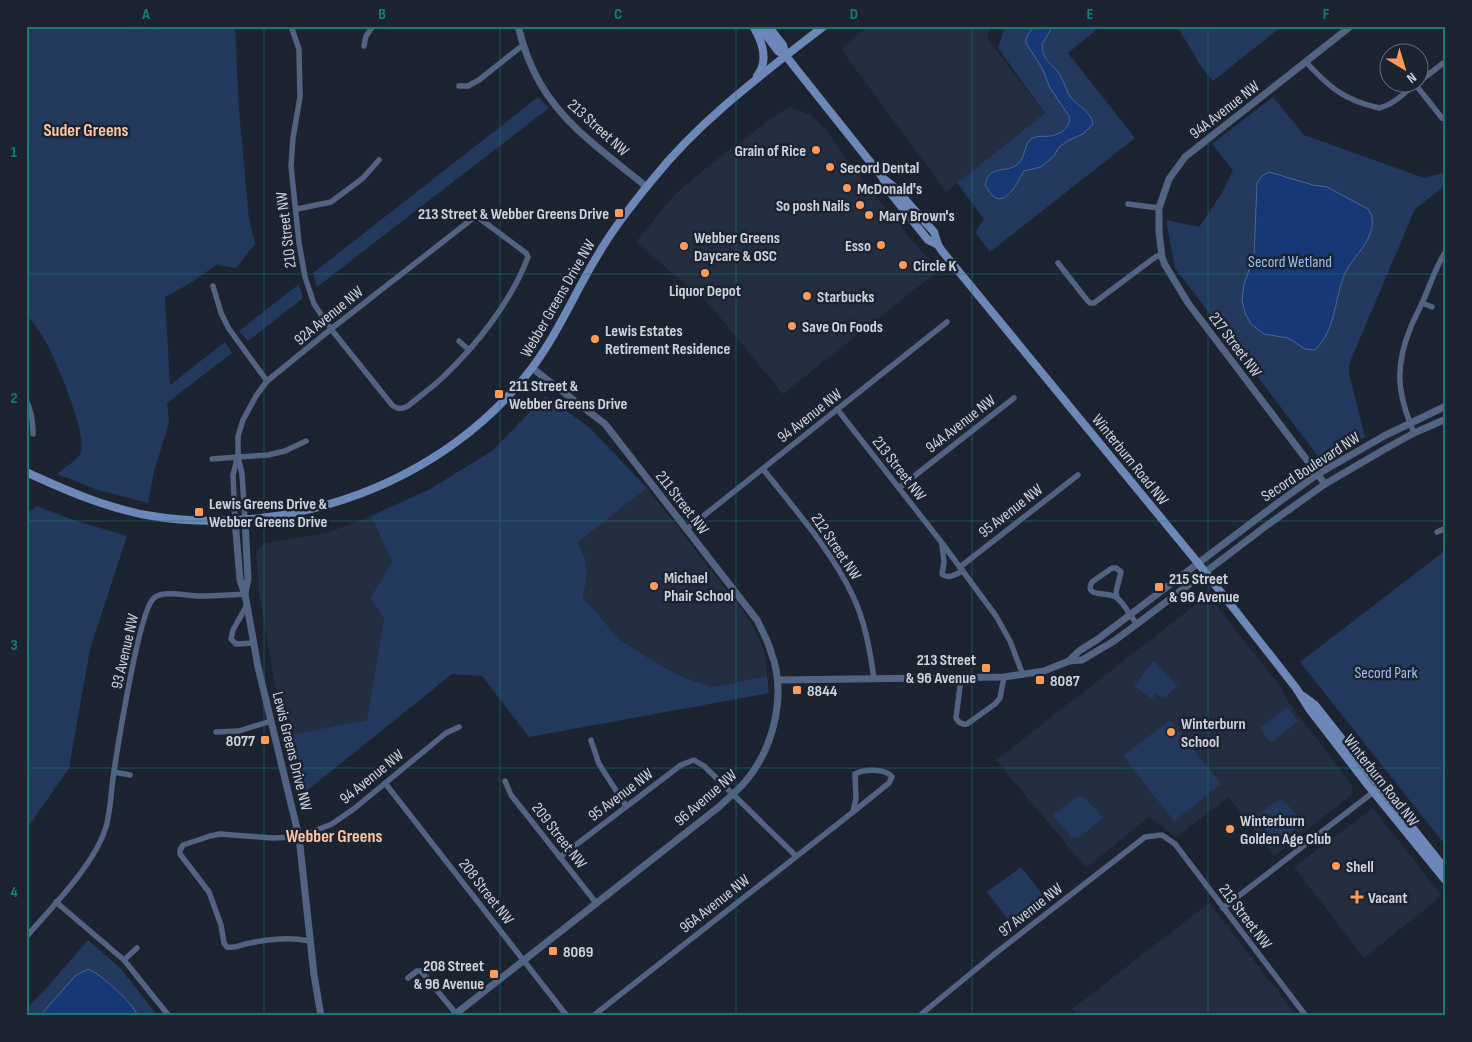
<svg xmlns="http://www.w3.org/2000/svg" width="1472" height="1042" font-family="'Sofia Sans Condensed',sans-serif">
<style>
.built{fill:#232e41}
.green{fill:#24395e}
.water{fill:#163877;stroke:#4d6695}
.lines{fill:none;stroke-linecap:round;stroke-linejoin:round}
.minor{stroke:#536482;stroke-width:5.5}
.tertiary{stroke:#536482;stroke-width:7}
.secondary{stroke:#6d88b8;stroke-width:8}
.grid{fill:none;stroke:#197b74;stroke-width:1;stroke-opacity:0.55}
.poi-dot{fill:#ff9b5a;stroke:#1c2432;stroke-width:2}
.labels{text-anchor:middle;stroke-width:5;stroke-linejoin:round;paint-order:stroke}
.street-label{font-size:16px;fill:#ced3dc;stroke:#1c2432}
.poi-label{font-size:16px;font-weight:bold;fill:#ced3dc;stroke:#1c2432;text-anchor:start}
.park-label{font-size:16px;fill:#9fbff7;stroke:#1c2432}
.neighbourhood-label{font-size:18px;font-weight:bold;fill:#fec5a3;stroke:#1c2432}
.neatline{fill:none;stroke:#197b74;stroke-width:2}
.grid-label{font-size:16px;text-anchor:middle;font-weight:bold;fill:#197b74}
</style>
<rect width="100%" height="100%" fill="#1c2432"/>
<!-- built -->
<g class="built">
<polygon points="868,26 991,26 987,38 1045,113 946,192 841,49"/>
<polygon points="790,107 811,115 825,128 852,167 917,246 939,270 783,394 710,305 636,242 675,194 710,165 779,113"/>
<polygon points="647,488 750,620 765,652 767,676 713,687 685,678 656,663 619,639 583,597 587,575 585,560 578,542"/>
<polygon points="371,516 392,562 370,598 384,618 367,721 284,736 259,593 256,551 265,543 327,533"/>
<polygon points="1208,595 1280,686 1289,703 1353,786 1351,795 1274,856 1229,797 1176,837 1149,817 1086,868 996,760"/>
<polygon points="1373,808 1442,896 1364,958 1294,867"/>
<polygon points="1209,903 1297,1016 1077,1016 1072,1009"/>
</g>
<!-- green -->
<g class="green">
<path d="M26,26H235L239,110L249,219L255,244L236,268L216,265L189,284L165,297L170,385L225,342L232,353L167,403L169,423L154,471L148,503L98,490L57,474C62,469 77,460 80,454C89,437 57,364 48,346C42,334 34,324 26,314Z"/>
<polygon points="1005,26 1101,26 1068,53 1135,138 990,252 975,232 984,219 957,183 1045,113 998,48"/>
<polygon points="1177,26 1282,26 1213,81 1202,68"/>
<polygon points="538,97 549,108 317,287 313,273"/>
<polygon points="1273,97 1304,135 1424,178 1446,172 1446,185 1415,209 1349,364 1349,373 1365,437 1324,461 1321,460 1175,268 1166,220 1199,227 1222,193 1233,170 1212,144"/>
<polygon points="299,284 303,298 248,341 239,331"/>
<polygon points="545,396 589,427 647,488 578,542 585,560 587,575 583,597 619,639 656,663 685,678 713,687 767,676 769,693 529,737 482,676 452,674 299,797 284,736 367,720 384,618 370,598 392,562 371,516 430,489 492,451"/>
<polygon points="37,506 70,519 127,536 90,649 69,768 26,830 26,514"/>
<polygon points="1446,550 1446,846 1300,662"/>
<polygon points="1154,661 1178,686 1163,698 1156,694 1152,699 1134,686"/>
<polygon points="1287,707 1298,721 1271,743 1260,728"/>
<polygon points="1170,720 1221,784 1174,821 1123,756"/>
<polygon points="1080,796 1085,798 1103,818 1078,838 1071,837 1053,815 1075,798"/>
<polygon points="1281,800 1288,805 1302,823 1279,841 1273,840 1255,817 1272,804"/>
<polygon points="1021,867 1043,895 1009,921 987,892"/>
<polygon points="88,940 120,968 158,1016 26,1016 26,1009 44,991"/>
</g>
<!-- water -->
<g class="water">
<path d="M1034,26H1053L1042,44C1043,64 1053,62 1061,77C1065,84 1066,91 1071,98C1079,107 1091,111 1093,124L1083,134L1069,140L1059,147L1054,156L1041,167L1024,171C1019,179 1006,209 992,195C989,192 987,188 985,185C989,165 1004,173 1015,166C1026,160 1023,146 1031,139C1037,135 1044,137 1050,136C1060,135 1072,127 1069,116L1050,88L1042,68L1026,43V38Z"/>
<path d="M1269,172L1313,185L1327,187L1368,209C1374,217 1373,225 1370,234C1365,248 1353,258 1346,271C1334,297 1337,328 1315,350L1305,349L1288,338L1264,334L1251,324L1245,313L1242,300L1244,284L1254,257L1257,183L1262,176Z"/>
<path d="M88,969C101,974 133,1003 138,1016H40L75,976Z"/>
</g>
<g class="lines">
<!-- minor -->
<g class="minor">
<polyline points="364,46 366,36 373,26"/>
<path d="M1306,62C1330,88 1344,100 1379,108C1394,105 1406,91 1418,82"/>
<polyline points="1420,81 1446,61"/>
<polyline points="1415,84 1442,118"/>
<polyline points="459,86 468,86 479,80 523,45"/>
<polyline points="1128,204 1159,208"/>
<polyline points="297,209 331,202 363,178 379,160"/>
<polyline points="1058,263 1087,300 1090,303 1094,303 1150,261 1157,256 1162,257"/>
<polyline points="213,286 221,313 229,329 267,381"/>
<polyline points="1422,303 1432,307"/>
<polyline points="459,341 469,350"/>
<path d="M26,400C32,411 33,422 33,434"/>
<polyline points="837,409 942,543 996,616 1010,641 1023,675"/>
<path d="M1414,433C1398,395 1394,369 1410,329C1414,319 1419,310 1423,301C1430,285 1436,266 1446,251"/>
<polyline points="212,459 268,455 285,451 306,441"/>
<path d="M763,469C793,507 831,550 852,594C865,621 870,650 874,679"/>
<polyline points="899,488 1014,398"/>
<polyline points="235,520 233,475 237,459"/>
<path d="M245,520L242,474L238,457V436L243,420L256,396L267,381L331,329L472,219L476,218H479L526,253L528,257C511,302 476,346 441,379C431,388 419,397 408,406C402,409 398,410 392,405L331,329L314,304L305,277L299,243L291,166L293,138L300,97L299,49L291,26"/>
<polyline points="687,529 947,322"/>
<polyline points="1437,532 1446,528"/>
<path d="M942,544L944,562L942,574C949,580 955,574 963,571"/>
<polyline points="960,567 1078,475"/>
<path d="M1117,598L1116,592L1121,572L1116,568H1112L1092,582C1083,598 1109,591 1117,598C1124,603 1131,617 1137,624"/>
<polyline points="247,605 233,630 231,639 236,644 253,643"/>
<path d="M961,678L956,718C959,723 962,725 967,724L995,704L1000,698L1004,677"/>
<polyline points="216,732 239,731 271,721"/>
<polyline points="591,740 599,764 626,806"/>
<polyline points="114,772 130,775"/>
<polyline points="505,781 511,795 597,904"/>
<polyline points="385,783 567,1016"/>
<polyline points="560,857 681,765 694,760 704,766 796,856"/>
<polyline points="56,902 124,960 169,1016"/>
<polyline points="1223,908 1376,790"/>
<path d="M26,937C51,908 93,866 105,830C110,817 111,793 113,778C117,751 139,609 154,598C164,590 187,596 199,596C214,596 229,595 245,594"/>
<path d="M310,941C289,937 271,939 250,943C241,944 236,949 227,947L224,943L221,925L209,892L180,854V850L183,845L210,836L220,834L272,838L299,837L332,824L355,808L446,733L459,727"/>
<polyline points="124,960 137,948"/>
<polyline points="408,978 417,971 421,971 458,1016"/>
<path d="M593,1016L853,812L889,783L892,777C885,768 864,769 855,774L856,798L853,812"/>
<polyline points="919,1016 992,956 1145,837 1162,835 1175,844 1306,1016"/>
</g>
<!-- tertiary -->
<g class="tertiary">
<path d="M518,26C523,46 530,66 540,83C565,127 608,155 647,187"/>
<polyline points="1325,484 1188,303 1165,265 1162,257 1159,232 1159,208 1169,179 1185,157 1351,26"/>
<polyline points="235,520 240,580 245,594 258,667 299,837 314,975 321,1016"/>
<polyline points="245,593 248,579 245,520"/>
<polyline points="1069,661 1079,651 1098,639 1279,502 1318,474 1384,436 1446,406"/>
<polyline points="778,680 1004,677 1044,671 1069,661 1082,660 1114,641 1137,624 1266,526 1325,484 1385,449 1414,433 1446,419"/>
<path d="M453,1016L720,806C728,798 737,791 745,782C774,748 787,694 771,652C768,641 762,630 757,620L605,424L532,368"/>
</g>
<!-- secondary -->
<g class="secondary">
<path d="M753,26C762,41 769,61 757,76"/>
<polyline points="759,26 778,51 786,56"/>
<polyline points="768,26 783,45 786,56 797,70 883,178 893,186 934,232 938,245"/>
<polyline points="883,178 888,190 928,240 938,245 942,251 1198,563 1296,688 1310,710 1367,784 1446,881"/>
<path d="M26,472C65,490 104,507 146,515C288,540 445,483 532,368C559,332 576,290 599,253C614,227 634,202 653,179C701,119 764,73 824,26"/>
<polyline points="1303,696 1315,705 1446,870"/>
</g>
</g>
<!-- grid -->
<path class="grid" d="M264,26V1016M500,26V1016M736,26V1016M972,26V1016M1208,26V1016M26,274H1446M26,521H1446M26,768H1446"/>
<!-- markers -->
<g class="poi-dot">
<circle cx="816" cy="150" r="5"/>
<circle cx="830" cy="167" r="5"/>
<circle cx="847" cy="188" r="5"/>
<circle cx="860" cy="205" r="5"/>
<rect x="614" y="208" width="10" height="10" rx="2.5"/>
<circle cx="869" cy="215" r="5"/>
<circle cx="881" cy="245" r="5"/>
<circle cx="684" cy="246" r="5"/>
<circle cx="903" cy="265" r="5"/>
<circle cx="705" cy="273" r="5"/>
<circle cx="807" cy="296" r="5"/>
<circle cx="792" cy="326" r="5"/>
<circle cx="595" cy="339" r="5"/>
<rect x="494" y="389" width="10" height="10" rx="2.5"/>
<rect x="194" y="507" width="10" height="10" rx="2.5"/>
<circle cx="654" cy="586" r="5"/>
<rect x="1154" y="582" width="10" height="10" rx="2.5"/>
<rect x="981" y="663" width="10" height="10" rx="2.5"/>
<rect x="1035" y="675" width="10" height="10" rx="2.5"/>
<rect x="792" y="685" width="10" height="10" rx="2.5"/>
<circle cx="1171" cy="732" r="5"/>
<rect x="260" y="735" width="10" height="10" rx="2.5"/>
<circle cx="1230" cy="829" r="5"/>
<circle cx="1336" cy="866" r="5"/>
<path d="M1354.5 889.5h5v5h5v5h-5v5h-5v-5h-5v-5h5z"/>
<rect x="548" y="946" width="10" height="10" rx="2.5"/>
<rect x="489" y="969" width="10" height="10" rx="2.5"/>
</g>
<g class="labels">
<!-- street labels -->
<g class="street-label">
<text transform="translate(1224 109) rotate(-38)" y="6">94A Avenue NW</text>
<text transform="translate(599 127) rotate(42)" y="6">213 Street NW</text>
<text transform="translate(285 230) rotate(-97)" y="6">210 Street NW</text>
<text transform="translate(557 298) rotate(-60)" y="6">Webber Greens Drive NW</text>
<text transform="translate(328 315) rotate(-39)" y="6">92A Avenue NW</text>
<text transform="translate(1236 344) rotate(53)" y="6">217 Street NW</text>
<text transform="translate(809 415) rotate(-38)" y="6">94 Avenue NW</text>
<text transform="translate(960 423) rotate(-38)" y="6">94A Avenue NW</text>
<text transform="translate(1131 459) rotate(51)" y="6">Winterburn Road NW</text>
<text transform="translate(1310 466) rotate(-33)" y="6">Secord Boulevard NW</text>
<text transform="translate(900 468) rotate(52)" y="6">213 Street NW</text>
<text transform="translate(683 502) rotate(52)" y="6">211 Street NW</text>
<text transform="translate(1010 510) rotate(-38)" y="6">95 Avenue NW</text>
<text transform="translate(837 546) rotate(56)" y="6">212 Street NW</text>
<text transform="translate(124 651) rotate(-77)" y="6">93 Avenue NW</text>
<text transform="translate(293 751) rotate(76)" y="6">Lewis Greens Drive NW</text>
<text transform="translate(371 776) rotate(-39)" y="6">94 Avenue NW</text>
<text transform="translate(1382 780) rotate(52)" y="6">Winterburn Road NW</text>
<text transform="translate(620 794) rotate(-37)" y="6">95 Avenue NW</text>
<text transform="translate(705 797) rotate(-41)" y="6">96 Avenue NW</text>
<text transform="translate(560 835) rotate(52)" y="6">209 Street NW</text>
<text transform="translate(487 891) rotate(52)" y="6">208 Street NW</text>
<text transform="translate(714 903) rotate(-38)" y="6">96A Avenue NW</text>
<text transform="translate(1030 909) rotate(-38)" y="6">97 Avenue NW</text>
<text transform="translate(1246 916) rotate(53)" y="6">213 Street NW</text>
</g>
<!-- poi labels -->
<g class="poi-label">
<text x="806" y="156" text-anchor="end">Grain of Rice</text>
<text x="840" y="173">Secord Dental</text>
<text x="857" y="194">McDonald's</text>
<text x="850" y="211" text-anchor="end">So posh Nails</text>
<text x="609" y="219" text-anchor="end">213 Street &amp; Webber Greens Drive</text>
<text x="879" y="221">Mary Brown's</text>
<text x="694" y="243">Webber Greens<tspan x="694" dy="18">Daycare &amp; OSC</tspan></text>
<text x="871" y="251" text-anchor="end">Esso</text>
<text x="913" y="271">Circle K</text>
<text x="705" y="296" text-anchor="middle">Liquor Depot</text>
<text x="817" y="302">Starbucks</text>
<text x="802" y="332">Save On Foods</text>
<text x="605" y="336">Lewis Estates<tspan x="605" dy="18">Retirement Residence</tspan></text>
<text x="509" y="391">211 Street &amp;<tspan x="509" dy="18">Webber Greens Drive</tspan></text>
<text x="209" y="509">Lewis Greens Drive &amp;<tspan x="209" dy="18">Webber Greens Drive</tspan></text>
<text x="664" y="583">Michael<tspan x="664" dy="18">Phair School</tspan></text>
<text x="1169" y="584">215 Street<tspan x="1169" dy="18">&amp; 96 Avenue</tspan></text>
<text x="976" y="665" text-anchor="end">213 Street<tspan x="976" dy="18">&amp; 96 Avenue</tspan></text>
<text x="1050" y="686">8087</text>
<text x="807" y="696">8844</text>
<text x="1181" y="729">Winterburn<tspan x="1181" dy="18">School</tspan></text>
<text x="255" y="746" text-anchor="end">8077</text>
<text x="1240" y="826">Winterburn<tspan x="1240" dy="18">Golden Age Club</tspan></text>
<text x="1346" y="872">Shell</text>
<text x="1368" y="903">Vacant</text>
<text x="563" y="957">8069</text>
<text x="484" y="971" text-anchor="end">208 Street<tspan x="484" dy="18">&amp; 96 Avenue</tspan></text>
</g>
<!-- park labels -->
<g class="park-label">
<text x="1290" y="267">Secord Wetland</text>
<text x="1386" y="678">Secord Park</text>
</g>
<!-- neighbourhood labels -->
<g class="neighbourhood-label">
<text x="86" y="136">Suder Greens</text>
<text x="334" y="842">Webber Greens</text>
</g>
</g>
<!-- border -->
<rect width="1472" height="1042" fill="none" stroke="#1c2432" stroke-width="55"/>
<!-- north arrow -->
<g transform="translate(1404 68) rotate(142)"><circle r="24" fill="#1c2432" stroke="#636a76"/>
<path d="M0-4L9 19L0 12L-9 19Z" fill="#ff9b5a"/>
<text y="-8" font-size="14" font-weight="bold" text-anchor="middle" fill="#ced3dc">N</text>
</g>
<rect x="28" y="28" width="1416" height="986" class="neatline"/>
<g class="grid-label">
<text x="146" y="19">A</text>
<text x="382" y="19">B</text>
<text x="618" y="19">C</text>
<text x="854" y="19">D</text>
<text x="1090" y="19">E</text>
<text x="1326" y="19">F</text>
<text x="14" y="157">1</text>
<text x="14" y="403">2</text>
<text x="14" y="650">3</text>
<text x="14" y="897">4</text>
</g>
</svg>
